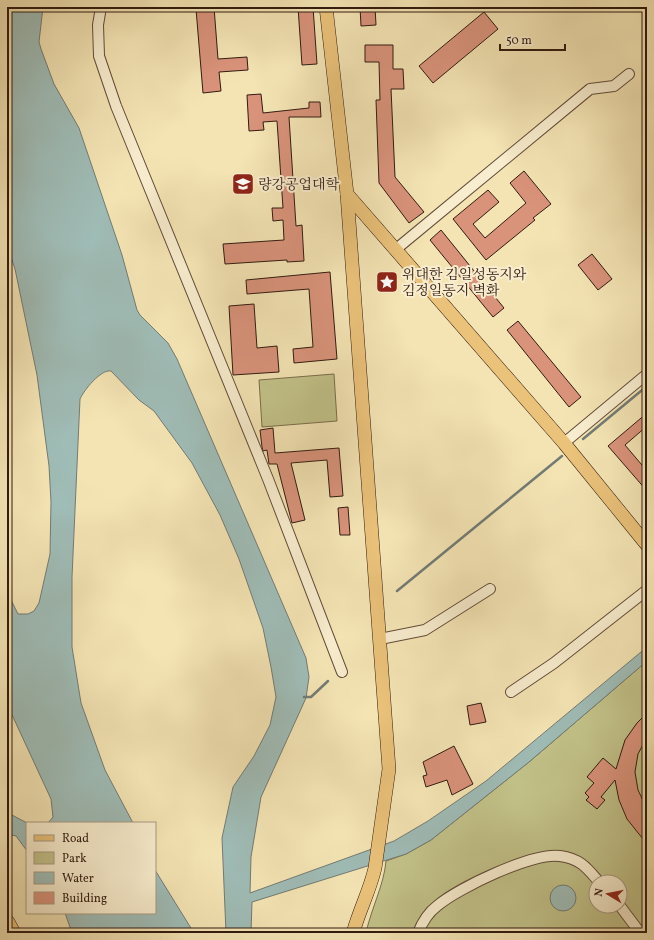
<svg xmlns="http://www.w3.org/2000/svg" width="654" height="940" font-family="Vollkorn,'Noto Serif KR',serif">
<style>
.green{fill:#c2c289;stroke:#7a6e4c;fill-rule:evenodd}
.water{fill:#9fbcb6;stroke:#737b74}
.lines{fill:none;stroke-linecap:round;stroke-linejoin:round}
.stream{stroke:#737b74;stroke-width:2.5}
.building{fill:#d9937b;stroke:#311a10}
.minor-casing{stroke:#624c39;stroke-width:12}
.major-casing{stroke:#311a10;stroke-width:14}
.highway-casing{stroke:#311a10;stroke-width:16}
.minor{stroke:#f8edce;stroke-width:10}
.major{stroke:#eac27a;stroke-width:13}
.highway{stroke:#eac27a;stroke-width:15}
.labels{text-anchor:middle;stroke-width:4;stroke-linejoin:round;paint-order:stroke}
.poi-label{font-size:14px;fill:#311a10;stroke:#f8edce;text-anchor:start}
</style>
<rect width="100%" height="100%" fill="#f4e4b4"/>
<filter id="stains"><feTurbulence type="fractalNoise" baseFrequency=".005" numOctaves="4"/><feColorMatrix values="0 0 0 0 .2 0 0 0 0 .09 0 0 0 0 .02 0 0 0 .5 -.17"/></filter>
<radialGradient id="worn" r=".72"><stop offset=".6" stop-color="#630" stop-opacity="0"/><stop offset="1" stop-color="#630" stop-opacity=".3"/></radialGradient>
<!-- green -->
<g class="green">
<polygon points="334,374 337,421 262,427 259,380"/>
<path d="M647,661V933H366C371,909 384,885 386,861L406,854L431,840L529,762ZM596,882H620V906H596Z"/>
</g>
<!-- water -->
<g class="water">
<path d="M7,7H43L39,42L41,49L54,84L79,128L122,255L137,310L140,315L168,343L177,359L306,658L309,677L306,698L261,797L251,857L250,893L394,841L428,821L486,781L647,647V661L529,762L431,840L406,854L252,902L251,933H226L222,838L233,787L254,756L270,725L276,697L271,667L263,628L239,559L220,515L192,463L154,411L139,400L111,371C101,369 84,390 80,399L72,577V647L81,703L105,770L133,823H48L53,817L51,799L7,704V592L18,614H28L34,611L39,603L50,554L51,502L49,466L37,375L15,269L7,245Z"/>
<polygon points="7,814 12,815 27,823 27,851 16,836 11,835 7,838"/>
<polygon points="155,870 194,933 72,933 65,913 155,913"/>
<circle cx="563" cy="898" r="13"/>
</g>
<g class="lines">
<!-- stream -->
<g class="stream">
<polyline points="583,439 647,386"/>
<polyline points="397,591 562,456"/>
<polyline points="304,697 311,697 328,681"/>
</g>
</g>
<!-- building -->
<g class="building">
<polygon points="214,7 218,59 247,57 248,70 219,72 221,91 203,93 196,9"/>
<polygon points="298,7 313,7 317,64 302,65"/>
<polygon points="360,7 375,7 376,25 361,26"/>
<polygon points="484,12 498,29 433,83 419,66"/>
<polygon points="365,45 393,45 393,69 403,69 404,89 391,89 395,177 424,212 409,223 379,183 376,100 380,100 379,62 365,62"/>
<polygon points="261,94 263,113 309,108 309,102 320,102 321,117 289,117 296,226 302,225 304,261 287,262 287,260 225,264 223,244 284,240 283,220 273,221 272,208 283,208 277,121 263,122 264,130 249,131 247,95"/>
<polygon points="524,171 551,204 533,218 535,220 486,260 453,219 488,190 499,202 473,224 485,238 526,203 510,183"/>
<polygon points="441,230 504,308 493,317 430,240"/>
<polygon points="592,254 612,279 598,290 578,265"/>
<polygon points="330,272 337,359 294,363 293,349 313,347 309,289 247,294 246,280"/>
<polygon points="254,304 257,348 277,346 279,372 233,375 229,306"/>
<polygon points="518,321 581,397 569,407 507,330"/>
<polygon points="647,413 647,426 625,445 647,471 647,491 608,446"/>
<polygon points="273,428 275,453 339,448 343,496 330,497 327,460 291,463 305,520 292,523 277,464 269,464 267,450 263,451 262,447 260,430"/>
<polygon points="348,507 350,535 340,535 338,508"/>
<polygon points="481,703 486,722 470,725 467,706"/>
<polygon points="647,713 647,737 638,754 635,772 638,790 647,809 647,844 627,819 619,800 615,780 601,797 605,800 597,809 586,800 589,797 585,793 594,783 587,777 603,758 616,769 625,740 637,723"/>
<polygon points="454,746 473,784 452,795 447,780 426,787 423,776 427,775 423,762"/>
</g>
<g class="lines">
<!-- minor casing -->
<g class="minor-casing">
<g id="minor">
<polyline points="101,7 98,25 99,56 116,106 268,479 342,672"/>
<polyline points="395,250 590,89 614,86 629,74"/>
<polyline points="564,443 647,374"/>
<polyline points="380,639 425,630 490,589"/>
<polyline points="511,692 554,663 647,590"/>
<polyline points="620,906 638,930 643,933"/>
<path d="M418,933C422,923 429,912 437,906C458,888 533,852 560,856C581,859 587,868 599,882"/>
</g>
</g>
<!-- major casing -->
<g class="major-casing">
<g id="major">
<path d="M326,7L347,194L389,769L375,868C370,890 359,911 353,933"/>
<polyline points="347,194 564,443 647,545"/>
</g>
</g>
<!-- highway casing -->
<g class="highway-casing">
<polyline id="highway" points="7,922 13,933"/>
</g>
<!-- minor -->
<use href="#minor" class="minor"/>
<!-- major -->
<use href="#major" class="major"/>
<!-- highway -->
<use href="#highway" class="highway"/>
</g>
<!-- icons -->
<defs>
<g id="university-square" transform="scale(1.15)"><rect x="-9" y="-9" width="18" height="18" rx="4" fill="#8f2418" stroke="#f8edce"/><path d="M0-5L7-2L0 1L-7-2ZM-4 1L0 2.5L4 1V4Q0 6-4 4Z" fill="#fff"/></g>
<g id="sight-square" transform="scale(1.15)"><rect x="-9" y="-9" width="18" height="18" rx="4" fill="#8f2418" stroke="#f8edce"/><path d="M0-6L1.8-2.2L6-1.7L2.9 1.2L3.7 5.4L0 3.3L-3.7 5.4L-2.9 1.2L-6-1.7L-1.8-2.2Z" fill="#fff"/></g>
</defs>
<g fill-rule="evenodd">
<use href="#university-square" x="243" y="184"/>
<use href="#sight-square" x="387" y="282"/>
</g>
<g class="labels">
<!-- poi labels -->
<g class="poi-label">
<text x="258" y="189">량강공업대학</text>
<text x="402" y="279">위대한 김일성동지와<tspan x="402" dy="16">김정일동지 벽화</tspan></text>
</g>
</g>
<!-- margin -->
<rect width="654" height="940" fill="none" stroke="#f4e4b4" stroke-width="24"/>
<rect x="8" y="8" width="638" height="924" fill="none" stroke="#311a10" stroke-width="2"/>
<rect x="12" y="12" width="630" height="916" fill="none" stroke="#311a10"/>
<!-- legend -->
<rect x="26" y="822" width="130" height="92" fill="#f8edce" stroke="#a89982"/>
<rect x="34" y="835" width="20" height="6" fill="#eac27a" stroke="#a89982"/>
<text x="62" y="842" font-size="12" fill="#311a10">Road</text>
<rect x="34" y="852" width="20" height="12" fill="#c2c289" stroke="#a89982"/>
<text x="62" y="862" font-size="12" fill="#311a10">Park</text>
<rect x="34" y="872" width="20" height="12" fill="#9fbcb6" stroke="#a89982"/>
<text x="62" y="882" font-size="12" fill="#311a10">Water</text>
<rect x="34" y="892" width="20" height="12" fill="#d9937b" stroke="#a89982"/>
<text x="62" y="902" font-size="12" fill="#311a10">Building</text>
<!-- north arrow -->
<g transform="translate(608 894) rotate(280)"><circle r="19" fill="#f8edce" stroke="#a89982"/>
<path d="M0-3L7 15L0 10L-7 15Z" fill="#8f2418"/>
<text y="-6" font-size="11" font-weight="bold" text-anchor="middle" fill="#311a10">N</text>
</g>
<!-- scale -->
<path d="M500 44v6h65v-6" fill="none" stroke="#311a10" stroke-width="2"/>
<text x="506" y="44" font-size="12" fill="#311a10" stroke="#f8edce" stroke-width="3" paint-order="stroke">50 m</text>
<rect width="100%" height="100%" filter="url(#stains)"/>
<rect width="100%" height="100%" fill="url(#worn)"/>
</svg>
